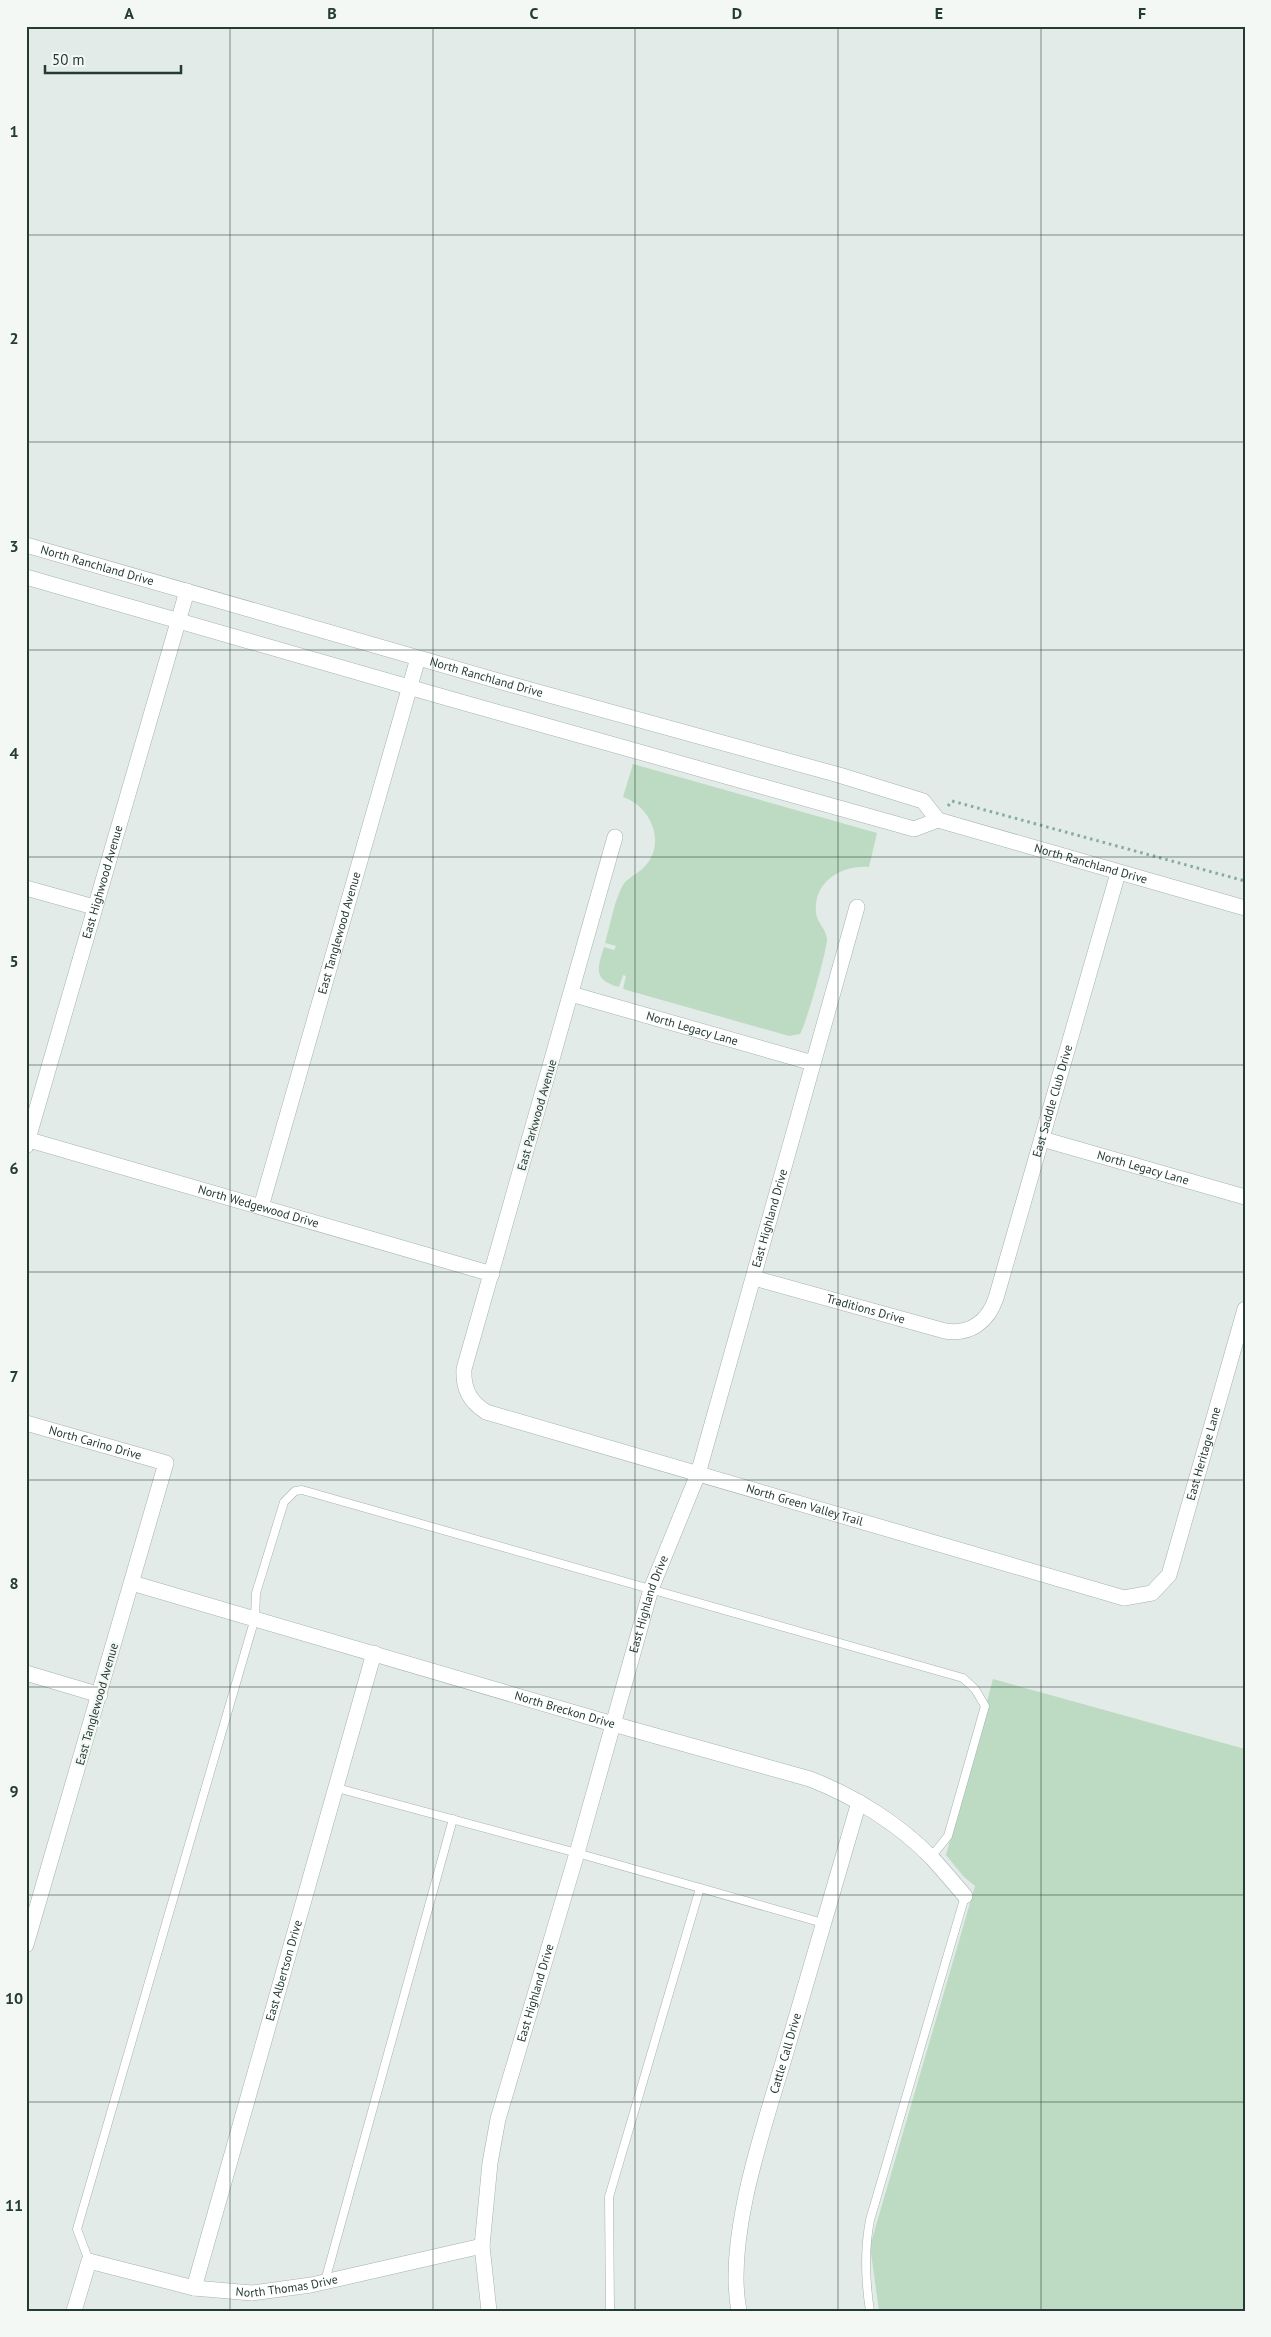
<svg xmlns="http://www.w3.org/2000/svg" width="1271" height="2337" font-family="'PT Sans',sans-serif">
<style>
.green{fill:#bddbc2}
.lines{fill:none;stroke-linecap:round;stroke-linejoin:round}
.service-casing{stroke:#a5b3ad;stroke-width:9}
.minor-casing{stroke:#a5b3ad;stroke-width:16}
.path{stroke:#85ad9c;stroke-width:3;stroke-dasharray:2.5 4;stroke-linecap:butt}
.service{stroke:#fff;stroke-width:8}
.minor{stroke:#fff;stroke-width:15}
.grid{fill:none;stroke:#243b33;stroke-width:1;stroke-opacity:0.55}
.labels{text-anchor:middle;stroke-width:4.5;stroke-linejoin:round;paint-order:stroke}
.street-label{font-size:12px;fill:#243b33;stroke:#f3f8f5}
.neatline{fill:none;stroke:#243b33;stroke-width:2}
.grid-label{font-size:16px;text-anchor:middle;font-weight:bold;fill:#243b33}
</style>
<rect width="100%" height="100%" fill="#e2ebe7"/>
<!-- green -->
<g class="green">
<path d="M633,764L877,833L869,867C841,865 813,882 816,913C817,923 828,931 827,941C825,956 807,1022 800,1034L789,1036L623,989L626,976L623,975L619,987C593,980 597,969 604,947L614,950L616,946L605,943C610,926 613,907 620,891C624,880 632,877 641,870C668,848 653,807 623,797Z"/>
<polygon points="993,1679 1245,1749 1245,2311 879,2311 870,2246 975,1886 964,1877 946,1855"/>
</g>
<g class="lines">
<!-- service casing -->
<g class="service-casing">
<g id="service">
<polyline points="337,1788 577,1853 823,1923"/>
<polyline points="89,2261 77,2229 255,1618 256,1593 284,1502 295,1491 302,1490 963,1678 975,1689 985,1706 948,1836 931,1857"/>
<polyline points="325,2281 453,1819"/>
<polyline points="610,2311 609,2197 700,1888"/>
<path d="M870,2311C865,2279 864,2251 870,2220L965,1896"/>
</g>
</g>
<!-- minor casing -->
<g class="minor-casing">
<g id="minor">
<path id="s1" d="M26,545L509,684L839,775L923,801L938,820L1245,908"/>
<polyline points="26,577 454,700 914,829 938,820"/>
<path id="s2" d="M615,837L464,1369C463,1388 469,1401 486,1412L1124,1598L1152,1593L1169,1575L1245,1309"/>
<polyline points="26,888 94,907"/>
<path id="s3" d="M571,994L813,1063"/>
<path id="s4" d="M26,1139L492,1274"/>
<path id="s5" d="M1042,1139L1245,1197"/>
<path id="s6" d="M26,1146L187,591"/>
<path id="s7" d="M261,1207L418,658"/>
<path id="s8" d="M754,1278L945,1331C970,1335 988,1322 996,1298L1118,873"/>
<path id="s9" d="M26,1423L166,1463L26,1945"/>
<path id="s10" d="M132,1583L613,1724L810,1779C854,1796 899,1824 932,1858C943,1870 954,1883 965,1896"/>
<polyline points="26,1673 100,1695"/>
<path id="s11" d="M194,2288L374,1653"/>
<path id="s12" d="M74,2311L89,2261L194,2288L252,2293L311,2285L482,2246"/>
<path id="s13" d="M489,2311L482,2246L490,2163L498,2119L577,1853L651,1589L698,1474L857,907"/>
<path id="s14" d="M739,2311C725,2239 763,2130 784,2059C809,1973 834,1887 859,1802"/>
</g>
</g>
<!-- path -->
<polyline class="path" points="948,806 952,801 1245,881"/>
<!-- service -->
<use href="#service" class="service"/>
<!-- minor -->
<use href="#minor" class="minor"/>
</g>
<!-- grid -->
<path class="grid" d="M230,26V2311M433,26V2311M635,26V2311M838,26V2311M1041,26V2311M26,235H1245M26,442H1245M26,650H1245M26,857H1245M26,1065H1245M26,1272H1245M26,1480H1245M26,1687H1245M26,1895H1245M26,2102H1245"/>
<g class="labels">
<!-- street labels -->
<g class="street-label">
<text dy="4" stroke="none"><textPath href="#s1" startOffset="74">North Ranchland Drive</textPath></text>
<text dy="4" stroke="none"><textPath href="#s1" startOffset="479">North Ranchland Drive</textPath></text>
<text dy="4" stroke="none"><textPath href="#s1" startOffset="1116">North Ranchland Drive</textPath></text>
<text dy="4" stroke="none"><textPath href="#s6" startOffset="275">East Highwood Avenue</textPath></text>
<text dy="4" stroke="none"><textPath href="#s7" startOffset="285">East Tanglewood Avenue</textPath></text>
<text dy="4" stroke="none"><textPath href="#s3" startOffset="126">North Legacy Lane</textPath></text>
<text dy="4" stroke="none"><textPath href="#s8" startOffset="470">East Saddle Club Drive</textPath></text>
<text transform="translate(537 1115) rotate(-74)" y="4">East Parkwood Avenue</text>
<text dy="4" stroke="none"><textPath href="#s5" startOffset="105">North Legacy Lane</textPath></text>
<text dy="4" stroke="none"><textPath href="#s4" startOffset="242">North Wedgewood Drive</textPath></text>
<text dy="4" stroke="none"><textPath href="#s13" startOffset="1135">East Highland Drive</textPath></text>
<text dy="4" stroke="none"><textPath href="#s8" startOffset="116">Traditions Drive</textPath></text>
<text dy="4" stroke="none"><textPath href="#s9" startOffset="72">North Carino Drive</textPath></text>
<text dy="4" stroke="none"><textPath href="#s2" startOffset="1448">East Heritage Lane</textPath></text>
<text dy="4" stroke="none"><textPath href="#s2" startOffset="936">North Green Valley Trail</textPath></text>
<text dy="4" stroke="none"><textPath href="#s13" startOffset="730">East Highland Drive</textPath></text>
<text transform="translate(97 1704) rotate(-74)" y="4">East Tanglewood Avenue</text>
<text dy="4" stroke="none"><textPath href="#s10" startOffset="451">North Breckon Drive</textPath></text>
<text dy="4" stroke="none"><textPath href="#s11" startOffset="330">East Albertson Drive</textPath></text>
<text dy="4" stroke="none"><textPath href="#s13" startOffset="325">East Highland Drive</textPath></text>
<text dy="4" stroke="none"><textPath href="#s14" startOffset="264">Cattle Call Drive</textPath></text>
<text dy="4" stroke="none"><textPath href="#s12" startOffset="254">North Thomas Drive</textPath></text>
</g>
</g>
<!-- border -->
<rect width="1271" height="2337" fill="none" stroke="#f3f8f5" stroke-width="55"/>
<!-- scale -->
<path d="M45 65v8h136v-8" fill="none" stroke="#243b33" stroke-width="2.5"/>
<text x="52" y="65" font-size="15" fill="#243b33" stroke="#f3f8f5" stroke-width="4" paint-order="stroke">50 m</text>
<rect x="28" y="28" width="1216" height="2282" class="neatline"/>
<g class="grid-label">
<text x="129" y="19">A</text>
<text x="332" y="19">B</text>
<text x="534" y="19">C</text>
<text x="737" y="19">D</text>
<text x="939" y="19">E</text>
<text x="1142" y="19">F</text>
<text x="14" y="137">1</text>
<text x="14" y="344">2</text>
<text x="14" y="552">3</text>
<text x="14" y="759">4</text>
<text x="14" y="967">5</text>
<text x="14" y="1174">6</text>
<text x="14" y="1382">7</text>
<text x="14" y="1589">8</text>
<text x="14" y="1797">9</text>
<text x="14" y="2004">10</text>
<text x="14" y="2211">11</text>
</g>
</svg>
